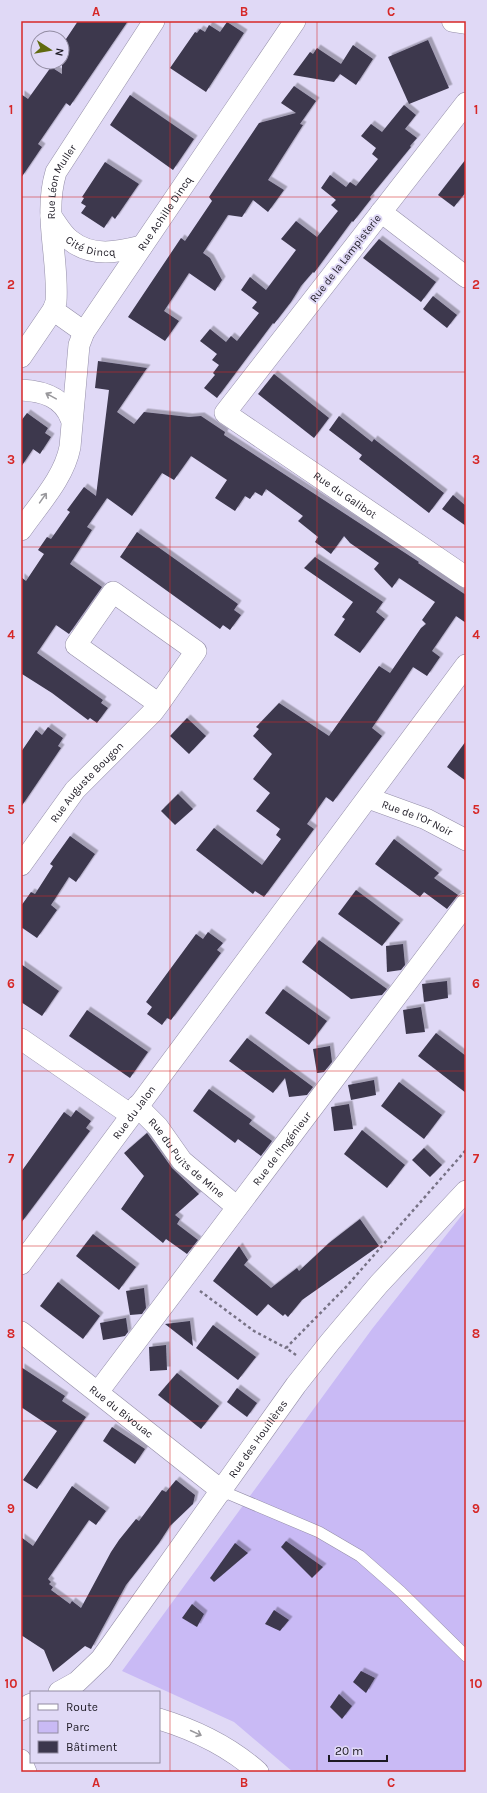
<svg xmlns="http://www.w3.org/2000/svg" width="487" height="1793" font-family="Karla,sans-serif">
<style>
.green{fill:#c9baf5}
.building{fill:#3c374d;filter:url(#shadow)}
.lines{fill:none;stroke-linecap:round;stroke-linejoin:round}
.lane-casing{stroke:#948ea8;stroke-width:12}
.street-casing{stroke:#948ea8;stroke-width:22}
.secondary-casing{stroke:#948ea8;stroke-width:23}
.path{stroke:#777285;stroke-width:2.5;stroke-dasharray:3 3;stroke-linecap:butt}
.lane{stroke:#fff;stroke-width:11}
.street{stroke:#fff;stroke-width:21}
.secondary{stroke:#fff;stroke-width:22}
.oneway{stroke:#99989c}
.grid{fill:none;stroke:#d62828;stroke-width:1;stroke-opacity:0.55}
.labels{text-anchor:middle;stroke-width:4;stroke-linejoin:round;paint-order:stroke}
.street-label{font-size:11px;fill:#1c1923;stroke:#e0d9f6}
.neatline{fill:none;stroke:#d62828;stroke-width:1.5}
.grid-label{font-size:13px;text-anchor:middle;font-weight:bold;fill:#d62828}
</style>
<defs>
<filter id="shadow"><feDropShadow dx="3.5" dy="-3.5" stdDeviation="0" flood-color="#0004"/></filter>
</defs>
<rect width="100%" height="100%" fill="#e0d9f6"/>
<!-- green -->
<polygon class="green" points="466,1210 466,1772 293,1772 234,1722 122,1671 372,1329"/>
<!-- building -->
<g class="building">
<polygon points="78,21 128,21 70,106 66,103 38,144 42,147 21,178 21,94 28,99 51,67 62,74 62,45"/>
<polygon points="227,22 244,33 206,92 170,68 195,32 197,33 200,29 205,32 209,25 220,32"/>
<polygon points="428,40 449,88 409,104 388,57"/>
<polygon points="353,45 373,59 356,85 340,74 334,82 293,75 310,52 313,54 317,48 341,64"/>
<polygon points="294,86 316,101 300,124 303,125 268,180 284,190 268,212 253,200 242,217 228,215 203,253 210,258 222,280 215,291 189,273 164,311 179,321 165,341 128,317 181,238 185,241 212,201 209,197 259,123 296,113 281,103"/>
<polygon points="130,95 194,139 173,170 110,125"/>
<polygon points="404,105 416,115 405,129 417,138 410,146 411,147 370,197 371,199 353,222 352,221 314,273 313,272 301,286 291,302 274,324 273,323 217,398 204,388 215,375 213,373 219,365 212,360 217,354 200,341 210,329 226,342 231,336 237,341 259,313 252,308 257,302 241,290 250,277 266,290 296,250 281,239 296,221 317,237 338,211 331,205 336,200 321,188 330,175 346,187 350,182 356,186 378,159 372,154 376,148 361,136 371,124 382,132"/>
<polygon points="466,159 466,192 454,207 438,195"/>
<polygon points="105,162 139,184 115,219 112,216 104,228 81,213 86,206 81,203 84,198 82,197"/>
<polygon points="379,239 436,282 421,302 363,258"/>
<polygon points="433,296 457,315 447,328 423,309"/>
<polygon points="98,361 147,368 117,412 134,424 144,412 189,417 201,416 225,432 224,435 419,562 418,563 466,595 466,623 456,616 432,651 440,657 427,676 413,667 372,728 382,736 333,802 326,797 307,824 314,829 264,897 255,891 253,894 196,850 214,828 262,865 281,839 276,835 280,829 256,811 270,793 253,779 272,754 253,736 259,729 256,727 279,703 329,736 379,666 390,673 421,628 426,624 422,620 435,602 399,578 392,588 374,569 379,563 350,543 344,536 331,554 315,542 318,537 298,521 303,516 266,489 262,496 255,492 250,499 245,496 235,511 215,498 227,480 191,456 174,480 162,473 132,516 107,498 87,527 92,530 70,564 102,587 69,634 56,625 37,653 103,700 101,703 108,708 97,723 90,718 88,720 52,693 22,674 21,677 21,577 26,581 44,554 38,550 47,537 51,539 70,512 67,510 84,487 96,496 109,390 95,388"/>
<polygon points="274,374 329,418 314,438 258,394"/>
<polygon points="27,413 48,428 45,433 51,437 40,454 33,449 21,467 21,421"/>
<polygon points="339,416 372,442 374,439 444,493 429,513 359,459 362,455 329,430"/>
<polygon points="453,495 466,506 466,526 442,509"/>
<polygon points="137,532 238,604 234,610 241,615 230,630 223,625 220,629 120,557"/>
<polygon points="315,557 383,602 376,612 385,619 360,653 334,635 345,619 342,617 353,602 304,568"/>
<polygon points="187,718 206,736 189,754 170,736"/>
<polygon points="48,727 63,738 58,746 61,748 21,807 21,752 36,730 42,735"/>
<polygon points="466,741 466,781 447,767"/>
<polygon points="178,794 193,809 175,825 161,811"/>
<polygon points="70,836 95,854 76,882 69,877 51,905 57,910 37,938 21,927 21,906 31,892 35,894 53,866 50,864"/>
<polygon points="394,839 439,873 434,878 458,895 447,909 424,892 420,897 375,864"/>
<polygon points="356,890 400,923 382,946 338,914"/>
<polygon points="208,932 223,943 217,950 221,953 171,1020 167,1018 162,1025 147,1014 152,1007 146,1002 196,934 203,939"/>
<polygon points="319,940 387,989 382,995 351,999 302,962"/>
<polygon points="403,944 405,965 401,970 387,972 386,946"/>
<polygon points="21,964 59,991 42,1016 21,1002"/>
<polygon points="447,981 448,998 424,1002 422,984"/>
<polygon points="283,989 327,1021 309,1045 265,1013"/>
<polygon points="421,1007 425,1032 406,1034 403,1010"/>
<polygon points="87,1010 148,1052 130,1078 69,1036"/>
<polygon points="436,1033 466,1056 466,1093 418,1056"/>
<polygon points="247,1038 313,1087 307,1095 289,1097 285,1078 273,1093 229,1061"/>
<polygon points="330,1046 332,1062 324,1072 317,1073 313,1049"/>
<polygon points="374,1080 376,1095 351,1100 348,1085"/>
<polygon points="399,1082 442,1115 424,1139 381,1106"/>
<polygon points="209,1089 252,1120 249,1124 272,1141 261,1156 238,1139 235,1143 193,1111"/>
<polygon points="349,1104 353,1129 334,1131 331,1107"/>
<polygon points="76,1110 91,1121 86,1128 90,1131 21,1223 21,1172 64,1112 71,1117"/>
<polygon points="362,1130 405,1165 387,1188 344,1154"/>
<polygon points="147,1133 172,1168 199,1194 175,1215 180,1219 177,1224 198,1240 187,1254 166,1239 163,1243 121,1209 144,1176 124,1153"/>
<polygon points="424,1148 442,1165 430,1177 412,1160"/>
<polygon points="360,1219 379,1246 302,1300 288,1317 285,1314 283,1316 268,1304 257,1316 213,1281 239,1246 248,1260 244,1265 271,1288 297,1268 299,1271 329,1243"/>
<polygon points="93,1234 136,1267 119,1290 76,1256"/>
<polygon points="58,1282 100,1316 83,1339 40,1306"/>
<polygon points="144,1288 146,1308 142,1314 130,1315 126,1291"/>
<polygon points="126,1318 128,1332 125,1336 103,1340 100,1323"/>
<polygon points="190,1321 193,1346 165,1324"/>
<polygon points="213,1325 256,1357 238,1380 196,1348"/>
<polygon points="166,1345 167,1370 150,1371 149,1347"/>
<polygon points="21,1367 65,1396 62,1401 86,1417 37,1489 23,1480 57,1431 21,1407"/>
<polygon points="177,1373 219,1406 201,1429 158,1395"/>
<polygon points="237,1388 257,1403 247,1417 227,1402"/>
<polygon points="112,1427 145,1449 135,1464 103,1441"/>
<polygon points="176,1480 195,1495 193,1504 170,1526 159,1543 126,1585 91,1649 85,1646 53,1672 44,1650 21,1635 21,1537 33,1546 72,1486 106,1511 96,1525 89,1520 48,1579 51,1582 49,1584 53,1587 51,1590 70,1604 72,1601 81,1608 111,1552 119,1540 136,1519 139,1521 162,1490 166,1492"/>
<polygon points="286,1541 323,1567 312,1578 281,1547"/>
<polygon points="235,1543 248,1553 214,1582 210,1578"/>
<polygon points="192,1604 204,1614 197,1627 182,1618"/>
<polygon points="274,1610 289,1620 280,1631 265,1624"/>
<polygon points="361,1671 375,1678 366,1693 353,1682"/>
<polygon points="339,1694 352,1706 342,1719 330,1707"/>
</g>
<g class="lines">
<!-- lane casing -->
<g class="lane-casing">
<polyline id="lane" points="222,1491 319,1532 360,1556 401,1592 466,1656"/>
</g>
<!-- street casing -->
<g class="street-casing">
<g id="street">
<path id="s1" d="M466,103L225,413L466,577"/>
<polyline points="381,212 466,277"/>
<path id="s2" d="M51,216C57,224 62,234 70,240C92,258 118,252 142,246"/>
<polyline points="53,310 84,332"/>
<path id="s3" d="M21,357L53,310L56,302C59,258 43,215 56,172L154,21"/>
<path d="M21,390C43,391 63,397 71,419"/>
<path id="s4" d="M21,530C39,504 64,478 70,447L79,345L84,332L295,21"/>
<path id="s5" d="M368,798L426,819L466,840"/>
<path id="s6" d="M21,865L75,790L153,712L159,704L196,651L113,592L76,645L159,704"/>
<polyline points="21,1039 131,1115"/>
<path id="s7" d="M137,1106L158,1127L182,1161L237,1207"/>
<path id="s8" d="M21,1264L466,665"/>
<path id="s9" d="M21,1332L222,1491"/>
<path id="s10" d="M98,1392L466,904"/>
<path id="s11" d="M59,1692L77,1682L101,1659L296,1385L330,1342L379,1284L466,1191"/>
<polyline points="21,1710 31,1704"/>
<path d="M159,1719C195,1730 230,1747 258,1772"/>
<polyline points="21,1760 26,1772"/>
</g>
</g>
<!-- secondary casing -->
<g class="secondary-casing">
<polyline id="secondary" points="453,21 466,23"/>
</g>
<!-- path -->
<g class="path">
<polyline points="200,1291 254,1331 286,1348"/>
<polyline points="296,1355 286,1348 346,1287 466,1150"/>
</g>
<!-- lane -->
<use href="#lane" class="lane"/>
<!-- street -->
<use href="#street" class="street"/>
<!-- secondary -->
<use href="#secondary" class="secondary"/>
</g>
<!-- one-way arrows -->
<defs><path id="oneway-shaft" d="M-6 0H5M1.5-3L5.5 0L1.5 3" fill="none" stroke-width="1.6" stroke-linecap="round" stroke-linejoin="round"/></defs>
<g class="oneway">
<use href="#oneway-shaft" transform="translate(51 396) rotate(-151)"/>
<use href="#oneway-shaft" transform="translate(43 498) rotate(-55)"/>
<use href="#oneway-shaft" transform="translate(196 1733) rotate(25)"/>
</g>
<!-- grid -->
<path class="grid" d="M170,21V1772M317,21V1772M21,197H466M21,372H466M21,547H466M21,722H466M21,896H466M21,1071H466M21,1246H466M21,1421H466M21,1596H466"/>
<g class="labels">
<!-- street labels -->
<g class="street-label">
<text dy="4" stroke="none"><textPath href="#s3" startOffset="188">Rue Léon Muller</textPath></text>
<text dy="4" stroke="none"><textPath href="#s4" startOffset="357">Rue Achille Dincq</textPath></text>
<text dy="4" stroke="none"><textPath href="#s2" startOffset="53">Cité Dincq</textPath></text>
<text transform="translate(345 258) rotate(-52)" y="4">Rue de la Lampisterie</text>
<text dy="4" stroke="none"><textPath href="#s1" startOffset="538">Rue du Galibot</textPath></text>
<text dy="4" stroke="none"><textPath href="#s6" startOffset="106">Rue Auguste Bougon</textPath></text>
<text dy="4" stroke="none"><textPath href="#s5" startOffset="53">Rue de l'Or Noir</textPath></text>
<text dy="4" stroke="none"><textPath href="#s8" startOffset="189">Rue du Jalon</textPath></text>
<text dy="4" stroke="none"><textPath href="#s10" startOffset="305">Rue de l'Ingénieur</textPath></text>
<text dy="4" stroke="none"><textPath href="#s7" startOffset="72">Rue du Puits de Mine</textPath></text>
<text dy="4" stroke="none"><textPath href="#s9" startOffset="128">Rue du Bivouac</textPath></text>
<text dy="4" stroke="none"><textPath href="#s11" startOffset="324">Rue des Houillères</textPath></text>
</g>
</g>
<!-- border -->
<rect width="487" height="1793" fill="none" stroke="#e0d9f6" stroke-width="44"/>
<!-- legend -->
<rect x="30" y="1691" width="130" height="72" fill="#e0d9f6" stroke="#928ca2"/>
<rect x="38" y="1704" width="20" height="6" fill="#ffffff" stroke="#928ca2"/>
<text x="66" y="1711" font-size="12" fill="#1c1923">Route</text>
<rect x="38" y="1721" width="20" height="12" fill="#c9baf5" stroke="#928ca2"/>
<text x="66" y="1731" font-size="12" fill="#1c1923">Parc</text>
<rect x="38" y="1741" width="20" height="12" fill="#3c374d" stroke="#928ca2"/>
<text x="66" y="1751" font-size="12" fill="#1c1923">Bâtiment</text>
<!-- north arrow -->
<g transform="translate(50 50) rotate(102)"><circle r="19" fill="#e0d9f6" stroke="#928ca2"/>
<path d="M0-3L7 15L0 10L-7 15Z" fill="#606a0f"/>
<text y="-6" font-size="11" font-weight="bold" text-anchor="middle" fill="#1c1923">N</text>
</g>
<!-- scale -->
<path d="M329 1755v6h58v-6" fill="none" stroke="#1c1923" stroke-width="2"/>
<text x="335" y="1755" font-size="12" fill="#1c1923" stroke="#e0d9f6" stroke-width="3" paint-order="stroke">20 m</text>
<rect x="22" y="22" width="443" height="1749" class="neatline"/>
<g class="grid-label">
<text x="96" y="16">A</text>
<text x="244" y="16">B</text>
<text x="391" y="16">C</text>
<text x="11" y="114">1</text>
<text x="476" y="114">1</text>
<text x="11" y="289">2</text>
<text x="476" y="289">2</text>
<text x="11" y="464">3</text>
<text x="476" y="464">3</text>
<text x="11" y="639">4</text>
<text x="476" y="639">4</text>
<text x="11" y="814">5</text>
<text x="476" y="814">5</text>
<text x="11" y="988">6</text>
<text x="476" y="988">6</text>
<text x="11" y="1163">7</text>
<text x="476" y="1163">7</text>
<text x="11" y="1338">8</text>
<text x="476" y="1338">8</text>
<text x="11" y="1513">9</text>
<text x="476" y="1513">9</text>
<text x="11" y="1688">10</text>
<text x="476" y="1688">10</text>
<text x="96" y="1787">A</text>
<text x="244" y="1787">B</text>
<text x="391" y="1787">C</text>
</g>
</svg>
